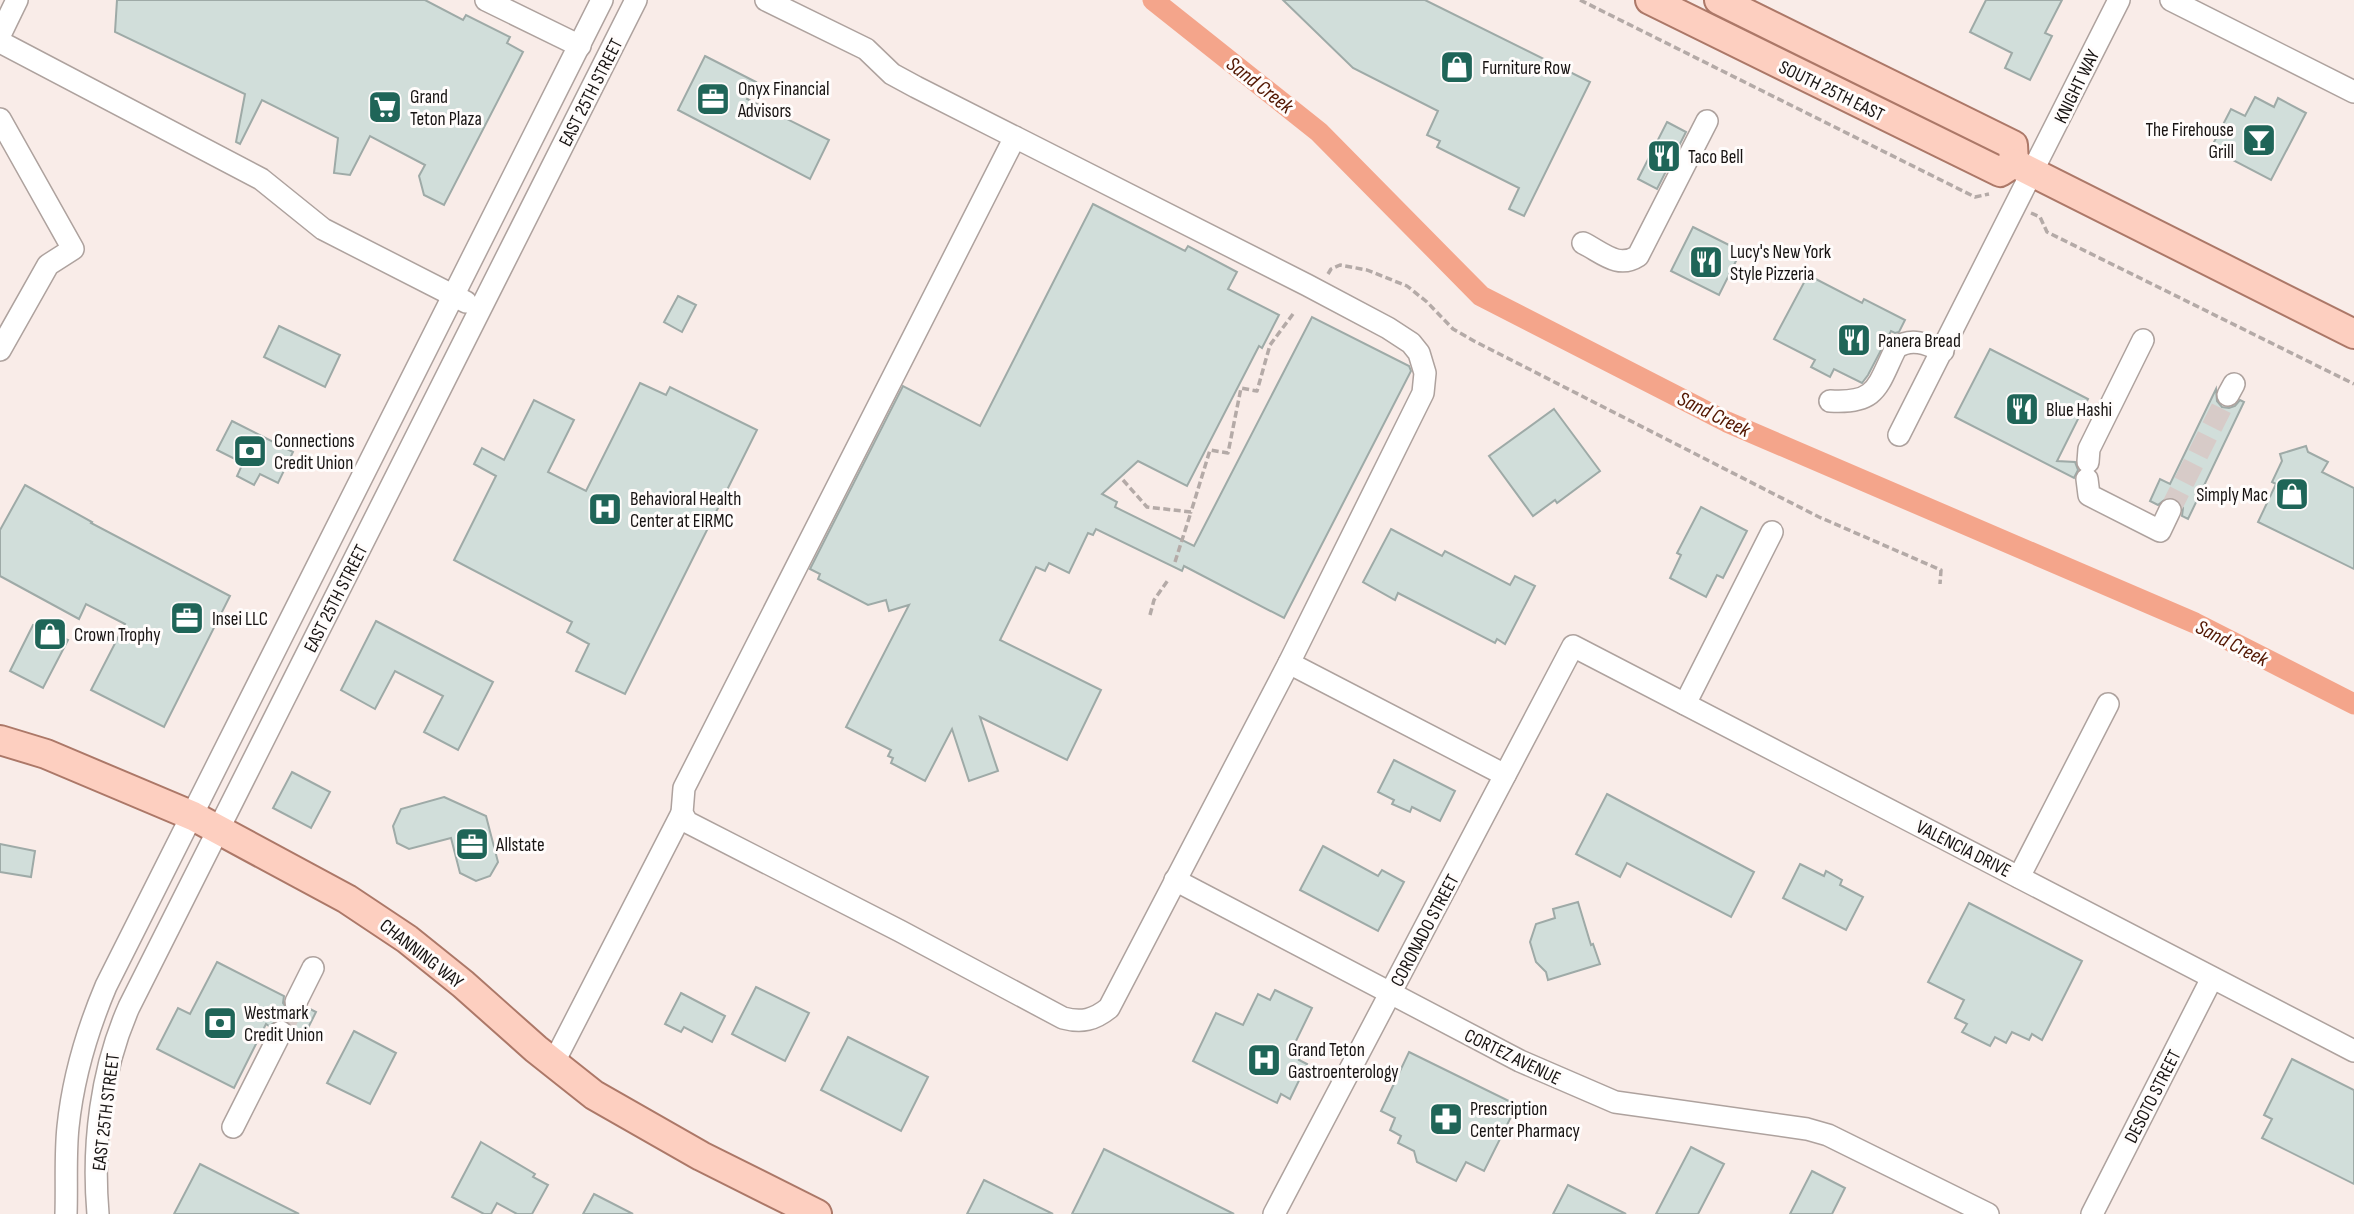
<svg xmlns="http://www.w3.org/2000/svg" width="2354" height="1214" font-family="'Sofia Sans Condensed',sans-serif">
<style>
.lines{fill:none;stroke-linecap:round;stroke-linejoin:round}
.canal{stroke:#f4a58b;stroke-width:21}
.building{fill:#d1deda;stroke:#9eaaa7;stroke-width:2}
.minor-tunnel{stroke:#d7cbc8;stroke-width:21;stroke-dasharray:21 10;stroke-linecap:butt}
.minor-casing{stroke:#aea29e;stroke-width:24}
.major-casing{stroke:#ac7868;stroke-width:32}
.path{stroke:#b4aaa7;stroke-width:3.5;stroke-dasharray:7 3.5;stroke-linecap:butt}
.minor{stroke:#fff;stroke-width:21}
.major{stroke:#fdcfc0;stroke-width:28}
.labels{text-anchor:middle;stroke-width:6;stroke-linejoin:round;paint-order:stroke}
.poi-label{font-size:19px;fill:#171312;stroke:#fffcfb;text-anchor:start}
.street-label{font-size:19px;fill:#171312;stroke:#fffcfb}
.water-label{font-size:21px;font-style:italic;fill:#521601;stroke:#fffcfb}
</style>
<rect width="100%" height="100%" fill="#f9ece8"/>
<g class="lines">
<!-- canal -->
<polyline class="canal" points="1153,0 1319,132 1481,296 1727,422 2195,623 2354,704"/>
</g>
<!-- building -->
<g class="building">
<polygon points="117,0 425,0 463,20 466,15 510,37 507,43 523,52 444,205 424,195 419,176 425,165 370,136 350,175 334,173 338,138 262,100 240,144 236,142 245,94 115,32"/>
<polygon points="1283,0 1425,0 1590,82 1524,216 1509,209 1519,188 1437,147 1440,141 1427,135 1438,111 1353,68"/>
<polygon points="1986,0 2062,0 2045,33 2052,36 2030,80 2005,68 2012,53 1970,32"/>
<polygon points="705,56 756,82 747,99 829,140 810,179 678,110"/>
<polygon points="2255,97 2274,107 2278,98 2306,113 2271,180 2225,156 2227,153 2212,146 2231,109 2245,116"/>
<polygon points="1667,122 1686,132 1657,189 1638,179"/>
<polygon points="1093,204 1185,251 1188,246 1237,272 1228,289 1279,315 1262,348 1259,346 1187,486 1138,461 1102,494 1117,502 1115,507 1194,546 1312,317 1409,366 1411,371 1284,618 1184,566 1182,571 1096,529 1093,535 1088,533 1069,573 1049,563 1045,571 1036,567 1000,640 1101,690 1067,760 980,717 998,771 969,781 952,729 925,781 891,763 893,758 888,756 891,750 846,727 909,605 889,611 886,600 868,605 818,579 820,574 810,569 903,386 980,426"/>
<polygon points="1693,227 1741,251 1719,295 1671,271"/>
<polygon points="1808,275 1862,303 1864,299 1905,320 1899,332 1895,333 1891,331 1868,375 1862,383 1834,369 1830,377 1811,367 1815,360 1774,339"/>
<polygon points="678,296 696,305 682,332 664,322"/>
<polygon points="279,326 340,355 325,387 264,357"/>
<polygon points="1990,349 2088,399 2057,461 2075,462 2078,470 2074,478 1955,417"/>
<polygon points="640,383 666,395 670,387 757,430 625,694 576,671 589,644 567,632 572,622 454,560 496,476 474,464 482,448 504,460 534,400 574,420 548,472 586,491"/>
<polygon points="2216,389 2217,401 2222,407 2229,408 2235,406 2240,400 2244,402 2188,519 2182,516 2183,508 2176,499 2168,497 2158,505 2150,501 2160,479 2170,484"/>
<polygon points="1554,409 1600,471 1557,503 1555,500 1533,516 1489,456"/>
<polygon points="232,421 293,452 278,483 260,474 254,485 237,476 243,463 217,450"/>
<polygon points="2306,446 2308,452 2328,462 2322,472 2354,488 2354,569 2258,522 2276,484 2272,482 2282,461 2280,454"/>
<polygon points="25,485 92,522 91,523 230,596 164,727 91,690 125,624 86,604 79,619 0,576 0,530"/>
<polygon points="1701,507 1747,531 1723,578 1717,575 1706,597 1670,578 1681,555 1677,553"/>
<polygon points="1391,529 1442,556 1445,551 1510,585 1515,576 1535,586 1505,644 1497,639 1495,643 1398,593 1395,600 1363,582"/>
<polygon points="376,621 493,682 458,750 424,732 443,696 395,671 375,709 341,690"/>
<polygon points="33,625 68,640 43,688 10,671"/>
<polygon points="1394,760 1455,791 1440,821 1412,807 1410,812 1392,804 1394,800 1378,792"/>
<polygon points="292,772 330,792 311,828 273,808"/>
<polygon points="1607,794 1754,872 1731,917 1627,863 1620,877 1576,854"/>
<polygon points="444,797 486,816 498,862 490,876 476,881 460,873 451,838 409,849 397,843 393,826 401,809"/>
<polygon points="0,844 35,851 31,877 0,872"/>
<polygon points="1323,846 1378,876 1382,870 1404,882 1378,931 1300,890"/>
<polygon points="1800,864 1824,876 1826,871 1842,880 1840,885 1863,897 1846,930 1783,898"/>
<polygon points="1578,902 1591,945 1593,944 1600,964 1548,980 1546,972 1536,962 1530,942 1536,924 1555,918 1553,909"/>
<polygon points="1969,903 2082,961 2042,1040 2032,1034 2029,1040 2012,1032 2006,1043 1995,1037 1990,1046 1962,1032 1967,1024 1955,1018 1964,1000 1928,982"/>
<polygon points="217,962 284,996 283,1003 290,1013 297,1015 308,1008 316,1012 301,1042 293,1038 294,1031 287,1021 280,1019 269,1026 266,1024 234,1088 157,1049 178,1008 190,1014"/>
<polygon points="756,987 809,1013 785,1061 732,1034"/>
<polygon points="1275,990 1312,1008 1293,1047 1303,1052 1299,1060 1307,1064 1290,1099 1281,1094 1277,1103 1193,1061 1216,1013 1243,1025 1258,994 1270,1000"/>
<polygon points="681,993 725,1016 712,1042 684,1027 681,1032 665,1024"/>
<polygon points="354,1031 396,1053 370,1104 327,1083"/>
<polygon points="848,1037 928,1077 901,1131 821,1090"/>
<polygon points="1409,1052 1517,1105 1484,1171 1466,1162 1456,1181 1417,1162 1414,1151 1398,1143 1401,1136 1390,1130 1395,1118 1381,1111"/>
<polygon points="2292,1059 2354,1090 2354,1184 2262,1138 2272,1119 2264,1115"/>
<polygon points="481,1142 535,1174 533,1177 548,1185 532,1214 517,1214 497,1203 491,1214 484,1214 452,1197"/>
<polygon points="1691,1147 1724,1164 1698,1214 1656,1214"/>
<polygon points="1104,1149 1234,1214 1072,1214"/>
<polygon points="200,1164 299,1214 174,1214"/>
<polygon points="1812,1171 1845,1188 1832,1214 1790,1214"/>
<polygon points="984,1180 1053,1214 967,1214"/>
<polygon points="1568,1185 1626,1214 1553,1214"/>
<polygon points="594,1194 633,1214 583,1214"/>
</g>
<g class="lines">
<!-- minor-tunnel -->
<g class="minor-tunnel">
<polyline points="2170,510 2228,395"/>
<polyline points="281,1032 296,1002"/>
</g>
<!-- minor casing -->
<g class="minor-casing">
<g id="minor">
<polyline points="486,0 580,46"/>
<path d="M766,0L866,49L892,74L916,87L1307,285L1388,328L1411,343L1419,353L1425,373L1423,393L1289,663L1109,1008C1094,1020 1082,1023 1063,1018L900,931L687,822L682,813L684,788L1015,137"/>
<polyline points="2171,0 2354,92"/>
<polyline points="0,35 17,0"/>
<polyline points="0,42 261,179 323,229 466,302"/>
<polyline points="0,119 73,249 48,265 0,350"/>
<path d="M1583,243C1603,253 1618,269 1638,256L1707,121"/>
<polyline points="2228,395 2234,384"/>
<path d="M1830,401C1878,404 1877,386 1896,348C1911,337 1927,344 1943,351"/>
<polyline points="1899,435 2119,0"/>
<polyline points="2088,462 2089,449 2143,340"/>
<polyline points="2087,479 2089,495 2160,531 2170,510"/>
<polyline points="1289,663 1505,775"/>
<polyline points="1685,704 1772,532"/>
<polyline points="2019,877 2108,704"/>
<polyline points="1175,880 1520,1061 1615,1102 1807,1129 1828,1135 1988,1214"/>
<polyline points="296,1002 313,968"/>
<polyline points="554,1062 682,813"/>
<polyline points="233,1127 281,1032"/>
<path d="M66,1214C67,1185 65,1156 68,1127C73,1078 87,1031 106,986L602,0"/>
<path d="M98,1214C92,1145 101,1070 129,1007L636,0"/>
<polyline points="1274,1214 1573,646 2354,1051"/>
<polyline points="2092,1214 2212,978"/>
</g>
</g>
<!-- major casing -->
<g class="major-casing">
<g id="major">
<polyline points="1650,0 2000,172 2014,163"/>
<polyline points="1719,0 2013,145 2014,163"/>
<polyline points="2014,163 2354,334"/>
<polyline points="0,740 46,754 193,816 347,899 407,939 463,984 536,1049 594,1095 701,1156 817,1214"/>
</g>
</g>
<!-- path -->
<g class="path">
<polyline points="1580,0 1975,197 1989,194"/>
<polyline points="2031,213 2040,217 2047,232 2354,384"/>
<polyline points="1328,274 1331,269 1340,265 1367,270 1407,286 1427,302 1453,329 1474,341 1819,517 1941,570 1940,584"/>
<polyline points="1123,480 1147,507 1191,512 1210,450 1228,453 1241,388 1257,391 1270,345 1293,314"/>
<polyline points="1175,562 1191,512"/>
<polyline points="1150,615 1154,600 1168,580"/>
</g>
<!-- minor -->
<use href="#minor" class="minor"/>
<!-- major -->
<use href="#major" class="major"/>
</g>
<!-- icons -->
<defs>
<g id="shop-square" transform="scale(1.75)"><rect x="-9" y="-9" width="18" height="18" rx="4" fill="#1f6558" stroke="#fffcfb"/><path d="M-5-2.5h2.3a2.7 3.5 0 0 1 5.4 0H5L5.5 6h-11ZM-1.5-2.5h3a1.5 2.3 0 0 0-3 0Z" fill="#fff"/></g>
<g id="office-square" transform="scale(1.75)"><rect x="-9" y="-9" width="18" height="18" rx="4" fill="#1f6558" stroke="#fffcfb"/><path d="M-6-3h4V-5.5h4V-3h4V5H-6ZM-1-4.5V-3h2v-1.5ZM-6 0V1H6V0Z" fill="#fff"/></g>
<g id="supermarket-square" transform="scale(1.75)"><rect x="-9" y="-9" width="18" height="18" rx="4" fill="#1f6558" stroke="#fffcfb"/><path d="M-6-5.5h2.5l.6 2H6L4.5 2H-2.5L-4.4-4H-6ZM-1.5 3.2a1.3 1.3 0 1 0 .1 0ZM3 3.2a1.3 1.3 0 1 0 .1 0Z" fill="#fff"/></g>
<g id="bar-square" transform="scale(1.75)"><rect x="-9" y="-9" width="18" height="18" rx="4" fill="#1f6558" stroke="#fffcfb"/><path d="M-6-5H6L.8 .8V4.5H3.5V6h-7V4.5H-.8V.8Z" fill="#fff"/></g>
<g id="restaurant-square" transform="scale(1.75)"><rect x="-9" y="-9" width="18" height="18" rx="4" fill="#1f6558" stroke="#fffcfb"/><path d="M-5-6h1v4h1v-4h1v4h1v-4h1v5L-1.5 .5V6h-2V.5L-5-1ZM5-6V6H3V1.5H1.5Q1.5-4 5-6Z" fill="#fff"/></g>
<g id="bank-square" transform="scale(1.75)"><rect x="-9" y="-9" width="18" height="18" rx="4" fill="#1f6558" stroke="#fffcfb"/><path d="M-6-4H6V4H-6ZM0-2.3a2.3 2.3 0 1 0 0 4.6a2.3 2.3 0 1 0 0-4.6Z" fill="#fff"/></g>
<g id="hospital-square" transform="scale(1.75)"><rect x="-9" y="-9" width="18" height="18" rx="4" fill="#1f6558" stroke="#fffcfb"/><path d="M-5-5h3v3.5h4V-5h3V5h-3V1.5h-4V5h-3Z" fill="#fff"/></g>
<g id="pharmacy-square" transform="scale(1.75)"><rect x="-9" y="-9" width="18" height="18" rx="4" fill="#1f6558" stroke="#fffcfb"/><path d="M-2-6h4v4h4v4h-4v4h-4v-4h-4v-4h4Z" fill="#fff"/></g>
</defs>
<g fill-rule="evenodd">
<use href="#shop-square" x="1457" y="67"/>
<use href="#office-square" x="713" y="99"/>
<use href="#supermarket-square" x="385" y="107"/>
<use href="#bar-square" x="2259" y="140"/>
<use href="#restaurant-square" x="1664" y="156"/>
<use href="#restaurant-square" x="1706" y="262"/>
<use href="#restaurant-square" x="1854" y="340"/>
<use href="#restaurant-square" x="2022" y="409"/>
<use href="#bank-square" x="250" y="451"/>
<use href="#shop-square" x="2292" y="494"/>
<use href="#hospital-square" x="605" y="509"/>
<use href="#office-square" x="187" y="618"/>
<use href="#shop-square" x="50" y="634"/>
<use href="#office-square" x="472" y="844"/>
<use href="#bank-square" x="220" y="1023"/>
<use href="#hospital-square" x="1264" y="1060"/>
<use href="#pharmacy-square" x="1446" y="1119"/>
</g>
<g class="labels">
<!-- poi labels -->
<g class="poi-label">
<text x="1482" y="74">Furniture Row</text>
<text x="738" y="95">Onyx Financial<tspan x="738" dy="22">Advisors</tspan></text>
<text x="410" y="103">Grand<tspan x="410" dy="22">Teton Plaza</tspan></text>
<text x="2234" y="136" text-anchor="end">The Firehouse<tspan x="2234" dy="22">Grill</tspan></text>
<text x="1688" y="163">Taco Bell</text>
<text x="1730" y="258">Lucy's New York<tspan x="1730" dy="22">Style Pizzeria</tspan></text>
<text x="1878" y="347">Panera Bread</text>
<text x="2046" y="416">Blue Hashi</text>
<text x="274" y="447">Connections<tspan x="274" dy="22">Credit Union</tspan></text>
<text x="2268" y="501" text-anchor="end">Simply Mac</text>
<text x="630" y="505">Behavioral Health<tspan x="630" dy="22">Center at EIRMC</tspan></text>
<text x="212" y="625">Insei LLC</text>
<text x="74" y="641">Crown Trophy</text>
<text x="496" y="851">Allstate</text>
<text x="244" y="1019">Westmark<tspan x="244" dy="22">Credit Union</tspan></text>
<text x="1288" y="1056">Grand Teton<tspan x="1288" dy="22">Gastroenterology</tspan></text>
<text x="1470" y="1115">Prescription<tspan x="1470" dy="22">Center Pharmacy</tspan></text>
</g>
<!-- street labels -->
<g class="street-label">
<text transform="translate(2076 86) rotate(-64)" y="7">KNIGHT WAY</text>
<text transform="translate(1832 90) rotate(26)" y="7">SOUTH 25TH EAST</text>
<text transform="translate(590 92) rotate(-63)" y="7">EAST 25TH STREET</text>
<text transform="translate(335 598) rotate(-63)" y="7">EAST 25TH STREET</text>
<text transform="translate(1964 848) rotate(27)" y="7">VALENCIA DRIVE</text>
<text transform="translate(1424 930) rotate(-62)" y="7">CORONADO STREET</text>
<text transform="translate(422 953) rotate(38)" y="7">CHANNING WAY</text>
<text transform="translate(1513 1056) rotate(26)" y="7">CORTEZ AVENUE</text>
<text transform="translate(2152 1096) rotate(-63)" y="7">DESOTO STREET</text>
<text transform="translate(105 1112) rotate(-83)" y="7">EAST 25TH STREET</text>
</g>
<!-- water labels -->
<g class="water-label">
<text transform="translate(1260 85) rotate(38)" y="7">Sand Creek</text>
<text transform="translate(1714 414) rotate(26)" y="7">Sand Creek</text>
<text transform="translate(2232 643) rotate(27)" y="7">Sand Creek</text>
</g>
</g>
</svg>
